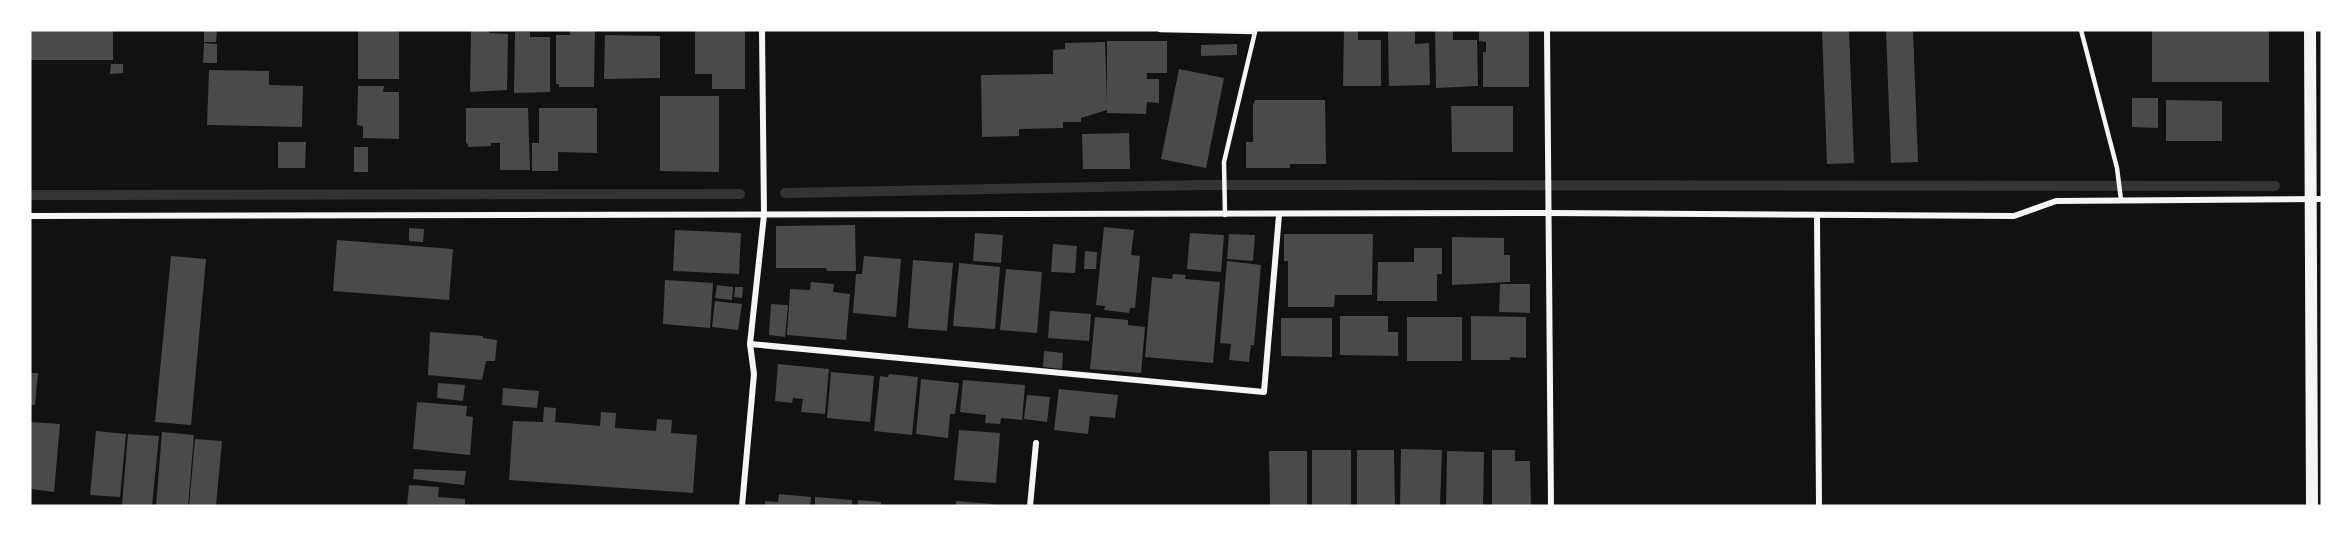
<svg xmlns="http://www.w3.org/2000/svg" width="2352" height="536" font-family="'Sofia Sans Condensed',sans-serif">
<style>
.lines{fill:none;stroke-linecap:round;stroke-linejoin:round}
.stream{stroke:#333;stroke-width:10}
.building{fill:#4a4a4a}
.service{stroke:#f5f5f5;stroke-width:4.5}
.minor{stroke:#f5f5f5;stroke-width:6}
.secondary{stroke:#f5f5f5;stroke-width:12}
</style>
<rect width="100%" height="100%" fill="#111"/>
<g class="lines">
<!-- stream -->
<g class="stream">
<polyline points="785,193 1202,185 2275,186"/>
<polyline points="30,195 740,194"/>
</g>
</g>
<!-- building -->
<g class="building">
<rect x="30" y="30" width="83" height="30"/>
<polygon points="204,30 217,30 216,42 204,42"/>
<polygon points="358,30 399,31 399,79 358,79"/>
<polygon points="471,30 489,30 489,33 508,34 507,90 470,92"/>
<polygon points="570,30 595,30 594,87 559,87 559,84 556,84 556,35 570,35"/>
<polygon points="695,30 745,30 745,89 712,89 712,74 695,74"/>
<polygon points="1344,30 1358,30 1358,40 1381,40 1381,86 1343,86"/>
<polygon points="1388,30 1415,30 1415,44 1429,43 1430,85 1389,86"/>
<polygon points="1435,30 1453,30 1453,40 1477,40 1478,86 1436,88"/>
<polygon points="1479,30 1529,30 1529,87 1483,87 1483,52 1486,52 1486,42 1479,41"/>
<polygon points="1822,30 1849,30 1854,163 1827,164"/>
<polygon points="1886,30 1913,30 1918,162 1891,163"/>
<rect x="2152" y="30" width="117" height="52"/>
<polygon points="515,32 530,32 530,37 550,37 550,92 514,93"/>
<polygon points="605,35 660,36 660,78 604,79"/>
<polygon points="1107,41 1167,41 1167,73 1147,73 1147,79 1159,79 1159,103 1147,102 1146,114 1107,113 1107,110 1081,118 1081,122 1063,122 1063,128 1019,129 1019,136 982,137 981,75 1053,74 1053,50 1065,49 1065,43 1105,42 1107,104"/>
<polygon points="204,43 217,44 217,63 203,63"/>
<polygon points="1237,44 1237,55 1201,56 1201,45"/>
<polygon points="111,64 123,64 123,73 110,74"/>
<polygon points="1179,69 1224,78 1206,168 1161,159"/>
<polygon points="209,70 269,71 269,85 303,86 302,127 207,125"/>
<polygon points="358,86 384,86 383,92 399,92 399,139 363,138 363,126 357,125"/>
<polygon points="660,96 719,96 719,172 660,171"/>
<polygon points="2132,98 2158,98 2158,128 2132,127"/>
<polygon points="1255,100 1325,100 1326,164 1290,164 1290,168 1246,168 1246,142 1253,142 1253,105"/>
<polygon points="2166,100 2222,101 2222,141 2166,141"/>
<polygon points="1451,106 1513,106 1513,152 1452,152"/>
<polygon points="466,108 528,108 530,170 500,170 500,143 491,143 491,146 468,147 468,144 466,143"/>
<polygon points="539,108 597,108 597,153 558,152 558,171 532,171 532,143 539,143"/>
<polygon points="1129,133 1130,169 1083,169 1082,134"/>
<polygon points="278,142 306,142 305,168 278,168"/>
<rect x="354" y="147" width="14" height="25"/>
<polygon points="855,225 856,271 827,271 826,268 776,268 776,226"/>
<polygon points="1104,227 1134,230 1131,255 1140,256 1135,308 1130,308 1129,313 1104,310 1105,306 1096,305"/>
<polygon points="409,228 424,229 423,242 409,241"/>
<polygon points="675,230 741,233 739,274 673,271"/>
<polygon points="975,233 1003,235 1001,263 973,261"/>
<polygon points="1190,233 1224,235 1221,272 1187,269"/>
<polygon points="1229,234 1255,235 1253,261 1227,259"/>
<polygon points="1284,234 1373,234 1372,295 1335,295 1334,307 1288,307 1288,261 1284,261"/>
<polygon points="1452,237 1504,238 1504,255 1510,255 1510,282 1452,285"/>
<polygon points="337,240 453,249 449,300 333,291"/>
<polygon points="1053,244 1077,246 1075,273 1051,272"/>
<polygon points="1414,248 1442,248 1442,274 1437,274 1437,301 1377,301 1378,262 1414,262"/>
<polygon points="1085,251 1097,252 1096,269 1084,269"/>
<polygon points="171,256 206,259 191,425 155,422"/>
<polygon points="864,256 901,259 896,317 853,313 856,274 862,274"/>
<polygon points="913,260 953,263 947,331 908,328"/>
<polygon points="1227,261 1261,265 1254,345 1251,345 1249,362 1229,360 1231,344 1220,343"/>
<polygon points="959,263 1000,267 995,329 953,326"/>
<polygon points="1006,269 1042,272 1037,333 1000,330"/>
<polygon points="1173,274 1186,275 1185,279 1220,282 1213,363 1145,357 1152,277 1172,279"/>
<polygon points="665,280 713,283 710,328 663,324"/>
<polygon points="811,282 834,284 833,292 850,294 846,340 787,335 790,289 810,290"/>
<polygon points="1500,284 1530,284 1530,313 1499,312"/>
<polygon points="717,285 733,287 732,300 715,298"/>
<polygon points="735,287 743,287 742,298 734,297"/>
<polygon points="715,301 742,304 738,330 712,327"/>
<polygon points="771,304 788,305 785,337 769,335"/>
<polygon points="1050,311 1091,314 1089,341 1048,338"/>
<polygon points="1340,316 1388,316 1388,332 1398,332 1398,356 1340,355"/>
<polygon points="1471,316 1526,317 1526,358 1510,357 1510,360 1471,360"/>
<polygon points="1095,317 1128,320 1128,325 1145,327 1141,373 1090,369"/>
<rect x="1407" y="317" width="55" height="44"/>
<polygon points="1281,318 1332,318 1332,357 1281,356"/>
<polygon points="430,332 483,336 483,338 497,340 495,361 486,361 482,380 428,375"/>
<polygon points="1044,351 1063,353 1062,369 1043,367"/>
<polygon points="778,364 829,369 825,414 801,412 803,399 793,398 792,403 775,401"/>
<polygon points="831,372 874,376 870,422 827,418"/>
<polygon points="30,373 38,373 35,405 30,405"/>
<polygon points="889,374 918,377 912,435 874,431 880,376 888,377"/>
<polygon points="921,379 959,383 955,414 950,414 948,438 916,434"/>
<polygon points="963,380 1025,385 1022,420 1001,418 1000,424 985,423 986,415 960,412"/>
<polygon points="438,383 465,385 463,401 437,398"/>
<polygon points="503,388 539,391 537,408 502,405"/>
<polygon points="1059,389 1118,395 1115,418 1090,416 1088,434 1054,430"/>
<polygon points="1027,395 1050,397 1047,422 1024,419"/>
<polygon points="417,402 467,406 466,416 473,417 470,455 413,449"/>
<polygon points="544,407 556,408 555,422 600,426 601,412 616,413 615,428 656,431 657,419 672,420 671,433 697,435 693,493 509,480 513,421 543,422"/>
<polygon points="30,422 60,424 54,492 30,489"/>
<polygon points="959,430 1000,433 996,483 954,480"/>
<polygon points="96,431 126,434 120,497 90,495"/>
<polygon points="162,432 194,435 188,506 156,506"/>
<polygon points="128,434 159,436 152,506 122,505"/>
<polygon points="195,439 222,441 216,506 189,506"/>
<polygon points="1401,449 1442,450 1440,506 1400,506"/>
<rect x="1312" y="450" width="39" height="56"/>
<polygon points="1357,450 1394,450 1395,506 1357,506"/>
<polygon points="1492,450 1515,450 1515,461 1530,461 1531,506 1492,506"/>
<polygon points="1269,451 1307,451 1307,506 1270,506"/>
<polygon points="1447,451 1484,452 1483,506 1446,506"/>
<polygon points="414,469 466,471 464,485 413,479"/>
<polygon points="409,485 439,487 438,497 465,499 465,506 407,506"/>
<polygon points="779,494 811,497 810,506 765,506 765,501 778,502"/>
<polygon points="815,497 852,500 852,506 815,506"/>
<polygon points="858,500 881,502 881,506 858,506"/>
<polygon points="956,501 993,504 993,506 956,506"/>
</g>
<g class="lines">
<!-- service -->
<g class="service">
<polyline points="1160,30 1255,32 1224,162 1225,215"/>
<polyline points="2081,30 2117,168 2121,200"/>
</g>
<!-- minor -->
<g class="minor">
<polyline points="1547,30 1551,506"/>
<polyline points="1817,215 1819,506"/>
<polyline points="30,216 1549,213 2014,216 2056,201 2322,199"/>
<polyline points="750,344 1264,392 1279,215"/>
<polyline points="742,506 754,374 750,344 764,215 762,30"/>
<polyline points="1030,506 1036,443"/>
</g>
<!-- secondary -->
<polyline class="secondary" points="2310,30 2312,506"/>
</g>
<!-- border -->
<rect width="2352" height="536" fill="none" stroke="#ffffff" stroke-width="63"/>
</svg>
